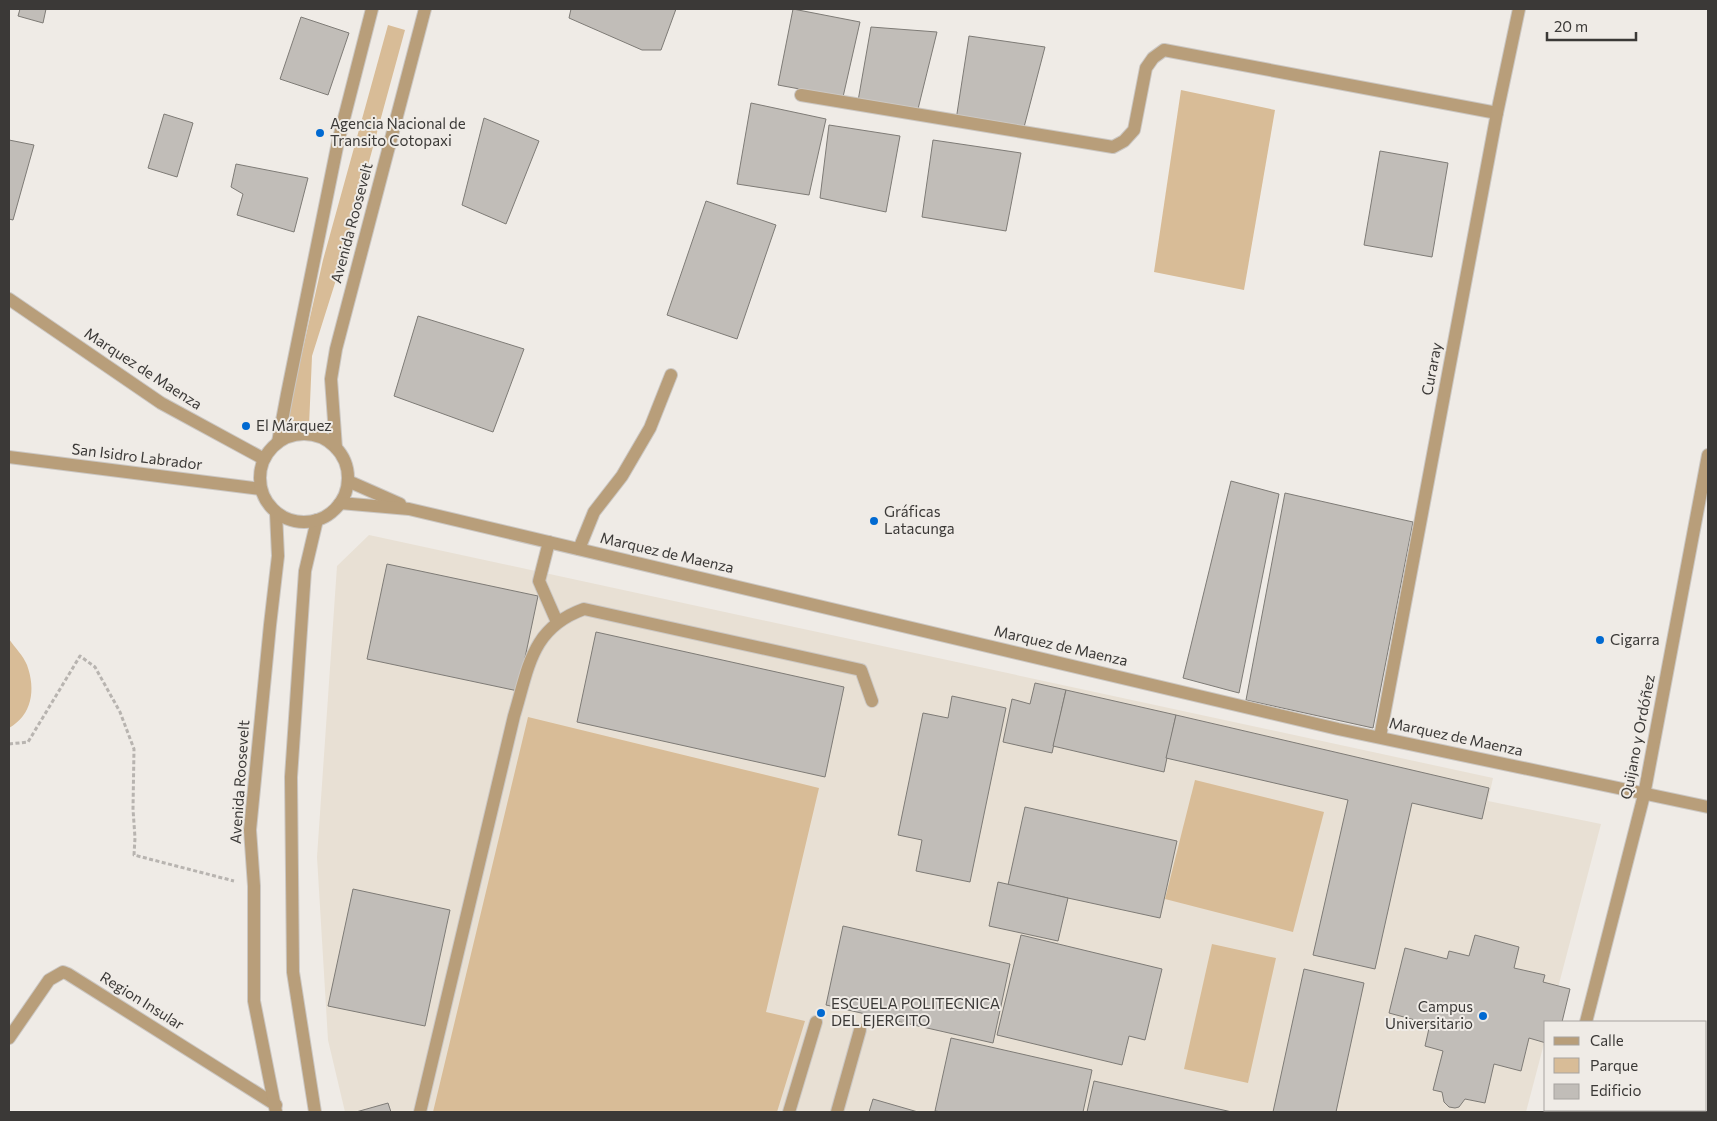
<svg xmlns="http://www.w3.org/2000/svg" width="1717" height="1121" font-family="Commissioner,sans-serif">
<style>
.built{fill:#e8e0d4}
.green{fill:#d8bc97}
.building{fill:#c1bdb8;stroke:#7e7b76}
.lines{fill:none;stroke-linecap:round;stroke-linejoin:round}
.service-casing{stroke:#cbc7c3;stroke-width:14}
.minor-casing{stroke:#cbc7c3;stroke-width:14}
.tertiary-casing{stroke:#cbc7c3;stroke-width:14}
.path{stroke:#b8b4b0;stroke-width:3;stroke-dasharray:4 2.5;stroke-linecap:butt}
.service{stroke:#b89e7a;stroke-width:12}
.minor{stroke:#b89e7a;stroke-width:12}
.tertiary{stroke:#b89e7a;stroke-width:12}
.poi-dot{fill:#0069d1;stroke:#efebe6;stroke-width:2}
.labels{text-anchor:middle;stroke-width:4;stroke-linejoin:round;paint-order:stroke}
.poi-label{font-size:15px;fill:#3b3937;stroke:#efebe6;text-anchor:start}
.street-label{font-size:15px;fill:#3b3937;stroke:#efebe6}
</style>
<rect width="100%" height="100%" fill="#efebe6"/>
<!-- built -->
<polygon class="built" points="369,535 1493,778 1488,801 1601,824 1549,1022 1546,1022 1546,1036 1526,1112 1039,1112 1013,1106 1011,1112 345,1112 328,1040 317,857 337,566"/>
<!-- green -->
<g class="green">
<polygon points="388,25 405,30 341,264 312,356 309,426 287,419 323,260"/>
<polygon points="1181,90 1275,110 1244,290 1154,272"/>
<path d="M9,639C15,648 23,655 27,665C36,690 32,715 9,728Z"/>
<polygon points="528,717 819,788 766,1012 805,1021 777,1112 433,1112"/>
<polygon points="1195,780 1324,812 1293,932 1165,899"/>
<polygon points="1212,944 1276,958 1248,1083 1184,1069"/>
</g>
<!-- building -->
<g class="building">
<polygon points="20,9 46,9 43,23 18,16"/>
<polygon points="571,9 676,9 661,50 642,50 569,18"/>
<polygon points="793,9 860,22 843,97 778,85"/>
<polygon points="301,17 349,33 328,95 280,79"/>
<polygon points="871,27 937,32 917,113 858,101"/>
<polygon points="969,36 1045,47 1023,131 956,120"/>
<polygon points="751,103 826,119 809,195 737,184"/>
<polygon points="164,114 193,123 177,177 148,168"/>
<polygon points="484,118 539,141 506,224 462,205"/>
<polygon points="829,125 900,136 886,212 820,198"/>
<polygon points="9,140 34,145 13,220 9,219"/>
<polygon points="933,140 1021,153 1006,231 922,217"/>
<polygon points="1380,151 1448,163 1432,257 1364,245"/>
<polygon points="236,164 308,178 294,232 237,215 243,194 231,187"/>
<polygon points="706,201 776,225 737,339 667,315"/>
<polygon points="418,316 524,349 493,432 394,396"/>
<polygon points="1231,481 1279,494 1239,693 1183,678"/>
<polygon points="1285,493 1413,522 1373,728 1246,700"/>
<polygon points="387,564 538,596 518,691 367,659"/>
<polygon points="596,632 844,687 825,777 577,722"/>
<polygon points="1035,683 1066,690 1052,753 1003,742 1012,699 1030,704"/>
<polygon points="1066,690 1176,715 1164,772 1053,746"/>
<polygon points="952,696 1006,708 970,882 916,871 922,840 898,835 923,713 948,718"/>
<polygon points="1176,715 1489,788 1482,819 1412,803 1375,969 1313,955 1348,800 1166,758"/>
<polygon points="1025,807 1177,841 1160,918 1008,885"/>
<polygon points="998,882 1068,898 1058,941 989,926"/>
<polygon points="353,889 450,910 425,1026 328,1006"/>
<polygon points="843,926 1010,964 993,1043 826,1005"/>
<polygon points="1021,935 1162,969 1145,1040 1129,1036 1122,1065 997,1035"/>
<polygon points="1475,935 1519,947 1514,968 1545,975 1543,982 1570,989 1562,1022 1546,1022 1546,1043 1529,1038 1521,1071 1494,1064 1485,1103 1465,1099 1459,1107 1455,1108 1449,1107 1444,1102 1442,1092 1433,1090 1443,1051 1425,1046 1430,1024 1389,1013 1405,948 1447,959 1449,951 1469,956"/>
<polygon points="1304,969 1364,983 1336,1112 1273,1112"/>
<polygon points="951,1038 1092,1070 1083,1112 942,1112 935,1111"/>
<polygon points="1094,1081 1232,1112 1087,1112"/>
<polygon points="873,1099 918,1112 869,1112"/>
<polygon points="388,1103 391,1112 356,1112"/>
</g>
<g class="lines">
<!-- service casing -->
<g class="service-casing">
<g id="service">
<polyline points="801,95 1113,147 1124,141 1134,130 1146,68 1153,58 1164,50 1497,113"/>
<polyline points="549,542 539,581 557,622"/>
<polyline points="579,549 594,512 622,476 650,428 671,375"/>
<polyline points="9,1038 49,980 63,972 68,974 276,1105"/>
<path d="M420,1112L514,716C529,667 531,628 584,609L861,670L872,701"/>
<polyline points="789,1112 816,1022"/>
<polyline points="837,1112 860,1030"/>
</g>
</g>
<!-- minor casing -->
<g class="minor-casing">
<g id="minor">
<polyline points="9,457 261,489"/>
<polyline points="276,513 278,556 270,625 250,830 254,886 254,1001 276,1112"/>
<polyline points="1380,737 1497,113 1519,9"/>
<polyline points="1586,1022 1644,795"/>
<polyline points="315,1112 293,972 291,777 305,571 317,520"/>
<polyline points="1567,1112 1567,1110"/>
</g>
</g>
<!-- tertiary casing -->
<g class="tertiary-casing">
<g id="tertiary">
<polyline points="9,299 161,403 264,459"/>
<circle cx="304" cy="478" r="44"/>
<polyline points="278,442 287,394 338,142 372,9"/>
<polyline points="336,448 331,379 336,349 425,9"/>
<polyline points="348,481 400,504"/>
<polyline points="340,503 409,509 1338,729 1708,807"/>
<polyline points="1644,795 1708,455"/>
</g>
</g>
<!-- path -->
<polyline class="path" points="9,744 28,742 80,656 95,667 120,712 134,749 133,809 135,838 134,855 234,881"/>
<!-- service -->
<use href="#service" class="service"/>
<!-- minor -->
<use href="#minor" class="minor"/>
<!-- tertiary -->
<use href="#tertiary" class="tertiary"/>
</g>
<!-- markers -->
<g class="poi-dot">
<circle cx="320" cy="133" r="5"/>
<circle cx="246" cy="426" r="5"/>
<circle cx="874" cy="521" r="5"/>
<circle cx="1600" cy="640" r="5"/>
<circle cx="821" cy="1013" r="5"/>
<circle cx="1483" cy="1016" r="5"/>
</g>
<g class="labels">
<!-- poi labels -->
<g class="poi-label">
<text x="330" y="129">Agencia Nacional de<tspan x="330" dy="17">Transito Cotopaxi</tspan></text>
<text x="256" y="431">El Márquez</text>
<text x="884" y="517">Gráficas<tspan x="884" dy="17">Latacunga</tspan></text>
<text x="1610" y="645">Cigarra</text>
<text x="831" y="1009">ESCUELA POLITECNICA<tspan x="831" dy="17">DEL EJERCITO</tspan></text>
<text x="1473" y="1012" text-anchor="end">Campus<tspan x="1473" dy="17">Universitario</tspan></text>
</g>
<!-- street labels -->
<g class="street-label">
<text transform="translate(352 223) rotate(-75)" y="5">Avenida Roosevelt</text>
<text transform="translate(143 369) rotate(33)" y="5">Marquez de Maenza</text>
<text transform="translate(1432 369) rotate(-79)" y="5">Curaray</text>
<text transform="translate(137 457) rotate(7)" y="5">San Isidro Labrador</text>
<text transform="translate(667 553) rotate(13)" y="5">Marquez de Maenza</text>
<text transform="translate(1061 646) rotate(13)" y="5">Marquez de Maenza</text>
<text transform="translate(1456 737) rotate(12)" y="5">Marquez de Maenza</text>
<text transform="translate(1638 737) rotate(-79)" y="5">Quijano y Ordóñez</text>
<text transform="translate(240 782) rotate(-86)" y="5">Avenida Roosevelt</text>
<text transform="translate(142 1001) rotate(32)" y="5">Region Insular</text>
</g>
</g>
<!-- border -->
<rect width="1717" height="1121" fill="none" stroke="#3b3937" stroke-width="20"/>
<!-- legend -->
<rect x="1544" y="1021" width="162" height="90" fill="#efebe6" stroke="#a7a4a0"/>
<rect x="1554" y="1037" width="25" height="8" fill="#b89e7a" stroke="#a7a4a0"/>
<text x="1590" y="1046" font-size="15" fill="#3b3937">Calle</text>
<rect x="1554" y="1058" width="25" height="15" fill="#d8bc97" stroke="#a7a4a0"/>
<text x="1590" y="1071" font-size="15" fill="#3b3937">Parque</text>
<rect x="1554" y="1084" width="25" height="15" fill="#c1bdb8" stroke="#a7a4a0"/>
<text x="1590" y="1096" font-size="15" fill="#3b3937">Edificio</text>
<!-- scale -->
<path d="M1547 32v8h89v-8" fill="none" stroke="#3b3937" stroke-width="2.5"/>
<text x="1554" y="32" font-size="15" fill="#3b3937" stroke="#efebe6" stroke-width="4" paint-order="stroke">20 m</text>
</svg>
